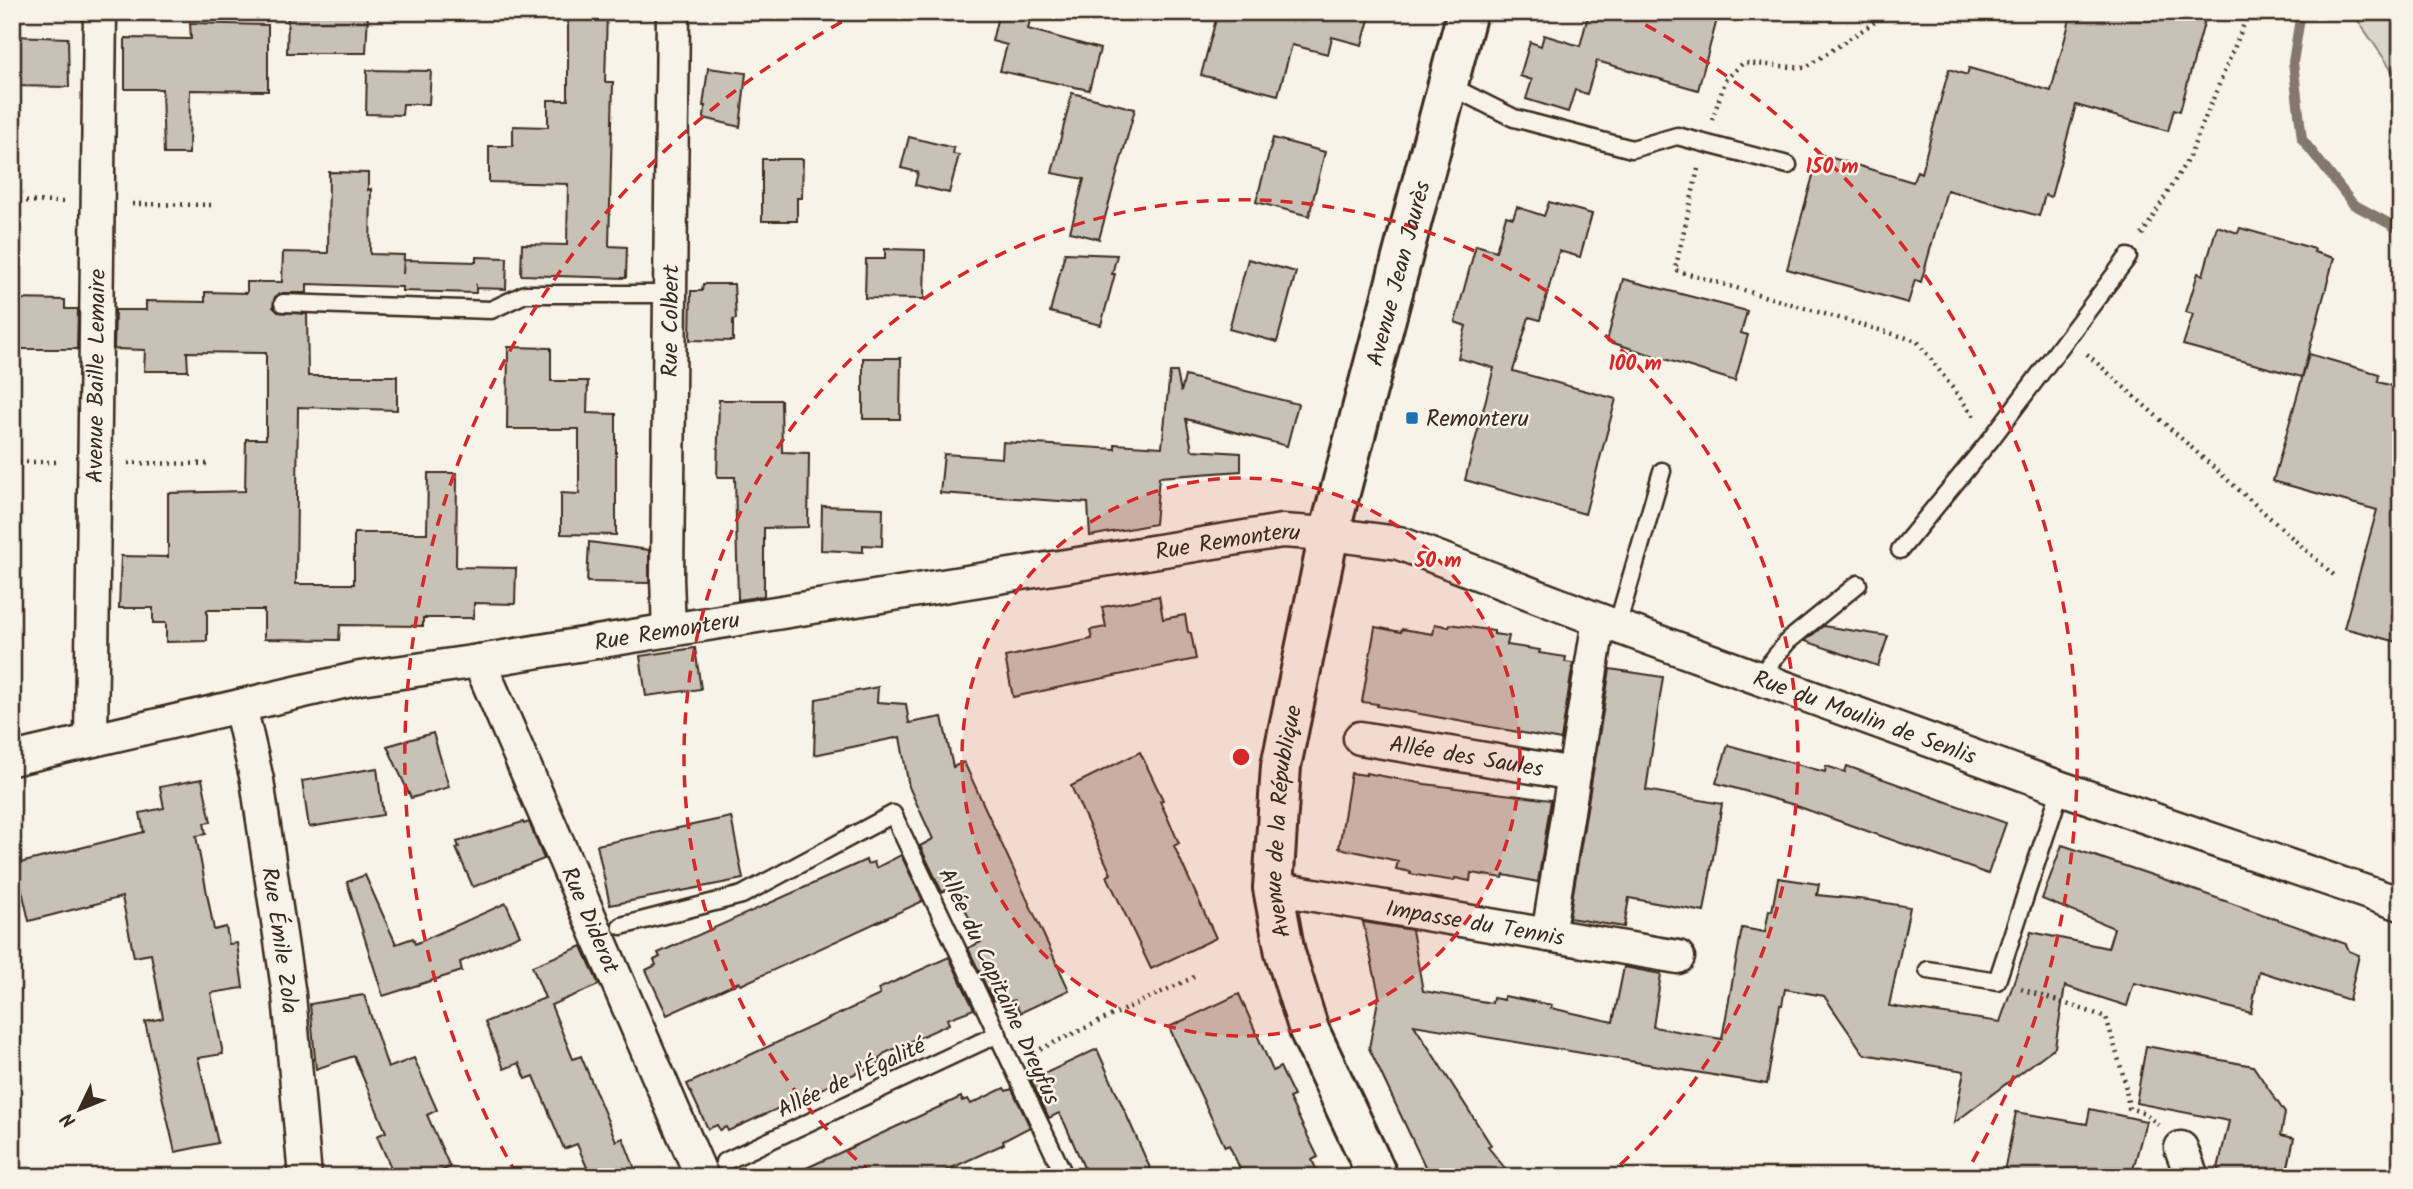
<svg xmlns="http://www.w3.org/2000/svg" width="2413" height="1189" font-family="Kalam,sans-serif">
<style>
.green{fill:#dbd6cb;stroke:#8b8074;stroke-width:2}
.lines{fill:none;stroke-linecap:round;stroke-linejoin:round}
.stream{stroke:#84786c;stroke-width:10}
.building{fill:#c8c1b6;stroke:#3b2a1e;stroke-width:2}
.lane-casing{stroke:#3b2a1e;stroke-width:21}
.street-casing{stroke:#3b2a1e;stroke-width:37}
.secondary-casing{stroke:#3b2a1e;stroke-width:44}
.path{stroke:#3b2a1e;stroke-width:4.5;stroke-dasharray:2 5;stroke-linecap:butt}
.lane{stroke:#f7f3e8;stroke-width:16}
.street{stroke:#f7f3e8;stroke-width:32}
.secondary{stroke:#f7f3e8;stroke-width:38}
.ring{fill:none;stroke:#d62828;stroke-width:3.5;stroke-dasharray:12 9}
.poi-dot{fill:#1f6fb2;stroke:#f7f3e8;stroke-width:2.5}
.labels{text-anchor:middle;stroke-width:5;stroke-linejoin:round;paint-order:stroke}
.street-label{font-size:23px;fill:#3b2a1e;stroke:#f7f3e8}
.poi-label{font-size:23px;fill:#3b2a1e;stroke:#f7f3e8;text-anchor:start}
.centre{fill:#d62828;stroke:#f7f3e8;stroke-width:3.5}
.ring-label{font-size:21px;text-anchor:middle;font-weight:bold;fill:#d62828;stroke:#f7f3e8;stroke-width:5;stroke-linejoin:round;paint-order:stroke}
</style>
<rect width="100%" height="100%" fill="#f7f3e8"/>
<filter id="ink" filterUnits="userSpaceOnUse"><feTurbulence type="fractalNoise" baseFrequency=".0143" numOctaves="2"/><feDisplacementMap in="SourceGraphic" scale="14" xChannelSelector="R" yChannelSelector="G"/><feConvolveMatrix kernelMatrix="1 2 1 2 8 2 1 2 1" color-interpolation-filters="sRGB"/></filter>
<g filter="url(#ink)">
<!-- green -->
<polygon class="green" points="2352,12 2401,12 2401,83"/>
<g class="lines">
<!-- stream -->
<polyline class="stream" points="2301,12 2293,62 2302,139 2353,204 2401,230"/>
</g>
<!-- building -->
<g class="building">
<polygon points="288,12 368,12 366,53 287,53"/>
<polygon points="573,12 607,12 605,82 613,82 609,246 627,247 626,278 521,275 522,244 567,245 568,184 489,182 489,146 513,146 513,126 548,127 548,100 568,100 568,14"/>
<polygon points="999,12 1032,12 1028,29 1100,49 1089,90 1000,71 1007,45 992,41"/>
<polygon points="1218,12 1371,12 1362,45 1332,37 1328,54 1292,45 1278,95 1201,75"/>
<polygon points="1589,12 1719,12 1698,90 1597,61 1587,94 1575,90 1568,112 1526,99 1532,80 1520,76 1530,42 1541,46 1544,35 1580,46"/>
<polygon points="2072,12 2207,12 2180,111 2174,109 2168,131 2076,105 2051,197 2045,195 2039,216 1947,190 1921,282 1915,280 1908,303 1787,269 1819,154 1913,182 1917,171 1921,173 1949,69 1967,75 1969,68 2051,91"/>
<polygon points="190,23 268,25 268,91 190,90 189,154 164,154 162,89 125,89 125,38 191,39"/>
<polygon points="12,36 68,38 69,87 12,86"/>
<polygon points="708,68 746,73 740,127 704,118 705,106 703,106"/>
<polygon points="367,70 431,71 429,104 403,104 402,115 366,114"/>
<polygon points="1072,93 1135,109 1099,239 1070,232 1084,179 1052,173"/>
<polygon points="909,137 954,148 953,154 959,155 949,193 915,185 918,172 901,168"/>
<polygon points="1273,138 1325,152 1309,216 1256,202"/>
<polygon points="762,159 803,159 802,198 797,198 797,221 762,221"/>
<polygon points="329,172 368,173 368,190 371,189 370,254 404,255 403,274 404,260 476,262 476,257 507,258 506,289 476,288 476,284 476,293 402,291 402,287 307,284 307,293 283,293 275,297 273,307 278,312 307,314 308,376 397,376 397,410 298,407 296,584 354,584 354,533 427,533 428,473 457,473 456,567 516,568 515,604 474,603 474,618 423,618 423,626 340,625 339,640 264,639 264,610 207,610 207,641 166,642 166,623 153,623 153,608 119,608 121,556 168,557 168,493 245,491 246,439 266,439 266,353 187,352 188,371 144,371 145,350 114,349 115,310 146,310 146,301 205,302 205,292 247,293 247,282 282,282 283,252 328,253"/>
<polygon points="1549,202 1592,214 1580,257 1559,251 1540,320 1529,317 1513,371 1616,399 1585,514 1465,480 1494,368 1458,358 1466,326 1455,322 1476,245 1496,251 1506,216 1513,218 1517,207 1544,216"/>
<polygon points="2217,226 2238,233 2240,228 2315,249 2314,252 2334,258 2302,377 2183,345 2193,314 2186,312 2198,273 2203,275"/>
<polygon points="885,249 925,250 924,299 865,298 866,259 885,259"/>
<polygon points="1065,253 1117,255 1112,274 1115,274 1101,325 1050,312"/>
<polygon points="1248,259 1296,272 1277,342 1229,329"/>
<polygon points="1623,279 1747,311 1741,333 1748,335 1735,381 1607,341"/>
<polygon points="703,284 734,284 736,319 733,320 733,341 690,340 691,291 702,291"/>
<polygon points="12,299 65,300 65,309 78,309 77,349 12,349"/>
<polygon points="508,347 551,348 551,381 588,381 587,413 616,414 616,535 561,534 561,493 579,494 579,429 507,429"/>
<polygon points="2309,354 2379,374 2378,382 2401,388 2401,643 2344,628 2377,510 2273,481"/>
<polygon points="863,358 901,358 900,419 863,419"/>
<polygon points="1170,372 1177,372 1181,392 1185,376 1298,404 1287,446 1186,419 1192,450 1241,453 1241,471 1159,477 1155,524 1090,536 1088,503 940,493 944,454 1002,458 1003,442 1115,449 1115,444 1162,447"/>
<polygon points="719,400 781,400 782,452 809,453 808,527 764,528 764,596 738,600 735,477 717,477"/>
<polygon points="822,506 883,508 882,546 863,545 863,552 821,550"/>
<polygon points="589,542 649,550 649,583 587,582"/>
<polygon points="1159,596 1163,619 1185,615 1188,632 1191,633 1196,659 1013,697 1005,657 1092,639 1090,630 1106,627 1102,607"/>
<polygon points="1435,624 1449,627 1450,624 1494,631 1494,634 1509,636 1507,645 1540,650 1539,653 1566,657 1565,662 1573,663 1561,740 1377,706 1378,704 1362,702 1375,627 1401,632 1402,629 1433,634"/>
<polygon points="1823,626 1888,636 1878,666 1805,641"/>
<polygon points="695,648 701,689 646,696 640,656"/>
<polygon points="1610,669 1663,677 1646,790 1722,804 1704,912 1629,898 1624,927 1569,918"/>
<polygon points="878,687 877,702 906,704 909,723 942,717 953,767 964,762 1069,990 1020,1013 1014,1000 1008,1003 1005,996 993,1001 968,948 981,942 954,887 942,892 920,846 933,839 909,787 900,737 814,755 816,699"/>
<polygon points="433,733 449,787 411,798 387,746"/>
<polygon points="1728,745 1825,772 1826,766 1845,772 1847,766 2006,823 1988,874 1791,804 1716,783"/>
<polygon points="1140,752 1163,800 1160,801 1179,843 1174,846 1216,938 1151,969 1107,876 1111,874 1071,786"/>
<polygon points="377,768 383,815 309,827 302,781"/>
<polygon points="1351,773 1366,775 1366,773 1425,784 1551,800 1538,882 1504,875 1503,878 1471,873 1470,881 1455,878 1454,881 1410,874 1411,872 1396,869 1398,861 1339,848"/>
<polygon points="202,779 211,822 204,823 206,834 196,836 214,930 226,927 229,944 237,943 243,988 211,993 223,1054 198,1058 218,1143 175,1152 145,1022 163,1018 151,954 134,957 122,897 29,921 16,864 144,832 140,813 164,808 160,787"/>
<polygon points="731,817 743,879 610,905 597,845"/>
<polygon points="523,822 524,824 529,822 544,859 473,887 456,848 459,847 457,842"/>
<polygon points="2062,845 2155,876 2346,944 2349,951 2359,955 2349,1000 2259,971 2251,1013 2134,983 2127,1006 2065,986 2055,1047 1954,1123 1964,1071 1864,1054 1824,996 1785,989 1782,1005 1780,1005 1767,1084 1414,1025 1491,1145 1488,1147 1512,1177 1430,1177 1369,1048 1379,995 1363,922 1412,930 1423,991 1492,1003 1493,998 1504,1000 1504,996 1552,1005 1551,1008 1613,1022 1624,967 1661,974 1653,1027 1722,1039 1742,928 1765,932 1769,910 1772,911 1778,878 1819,884 1817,895 1868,900 1910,907 1889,1006 2000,1022 2031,932 2108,948 2114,928 2042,899"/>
<polygon points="901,855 923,901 741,985 739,982 667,1015 646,970 656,965 654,960 660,957 658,953 866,860 867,864 874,862 876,868"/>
<polygon points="365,875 396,944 413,938 415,944 506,903 520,935 460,962 462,971 383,996 347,882"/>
<polygon points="582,946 599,985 551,1005 573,1059 581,1056 616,1141 623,1138 638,1177 591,1177 577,1144 564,1149 534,1076 526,1079 519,1063 504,1069 485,1022 545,998 532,966"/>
<polygon points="949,957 974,1009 947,1019 949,1024 885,1053 879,1058 881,1062 728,1131 726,1127 720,1130 717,1125 708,1129 687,1084 880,995 878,989"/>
<polygon points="1239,994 1273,1071 1280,1067 1294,1096 1289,1098 1318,1157 1312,1160 1320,1177 1244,1177 1229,1145 1225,1147 1169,1027"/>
<polygon points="364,995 388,1068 414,1058 437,1110 427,1115 450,1167 428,1177 395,1177 377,1136 386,1132 354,1056 316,1069 310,1004"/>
<polygon points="2146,1046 2253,1066 2285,1113 2281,1135 2294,1138 2286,1177 2216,1177 2229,1121 2136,1103"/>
<polygon points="1097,1049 1126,1114 1154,1177 1088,1177 1065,1124 1059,1113 1049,1118 1031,1080"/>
<polygon points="1004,1088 1006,1091 1012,1089 1030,1127 1003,1141 1004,1144 932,1177 787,1177 961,1097 962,1101 968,1099 971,1104"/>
<polygon points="2090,1109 2146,1121 2131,1177 2003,1177 2016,1112 2087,1124"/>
</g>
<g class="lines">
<!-- lane casing -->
<g class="lane-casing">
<g id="lane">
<polyline points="1448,85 1514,118 1632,149 1677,136 1788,165"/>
<polyline points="283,303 491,310 525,294 670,294"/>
<polyline points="1900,550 1991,439 2128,257"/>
<polyline points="1617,626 1662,471"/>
<polyline points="1758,678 1788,641 1858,584"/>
<polyline points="621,926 742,895 893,814 1065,1177"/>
<polyline points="1928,970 1997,981 2061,788"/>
<polyline points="724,1162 998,1034"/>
</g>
</g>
<!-- street casing -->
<g class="street-casing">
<g id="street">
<path id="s1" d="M669,629L667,579L673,12"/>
<path id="s2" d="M479,661L702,1177"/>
<path id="s3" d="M240,706L257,780L289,995L305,1177"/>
<path id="s4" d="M1360,738L1574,774"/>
<path id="s5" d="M91,740L100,12"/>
<path id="s6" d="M12,759L360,678L479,661L1282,531L1329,534L1399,543L1599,620L2061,788L2401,904"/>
<path id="s7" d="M1273,888L1678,957"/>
<polyline points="1548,935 1599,620"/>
<polyline points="2181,1148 2192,1177"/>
</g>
</g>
<!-- secondary casing -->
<g class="secondary-casing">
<g id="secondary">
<path id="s8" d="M1378,1177L1309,1030L1285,953L1273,888L1281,766L1329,534L1467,12"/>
</g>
</g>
<!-- path -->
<g class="path">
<polyline points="1712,120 1726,79 1743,63 1805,68 1890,12"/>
<polyline points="1698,169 1675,270 1917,341 1976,419"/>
<polyline points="12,201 64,202"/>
<polyline points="132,204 215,205"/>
<polyline points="2142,235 2189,157 2249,12"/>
<polyline points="2087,354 2336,577"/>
<polyline points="12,462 60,462"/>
<polyline points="128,463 211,464"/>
<polyline points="2021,989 2106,1017 2124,1078 2129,1108 2145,1113 2158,1125"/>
<polyline points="1034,1052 1194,977"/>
</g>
<!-- lane -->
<use href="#lane" class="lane"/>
<!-- street -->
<use href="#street" class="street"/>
<!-- secondary -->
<use href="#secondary" class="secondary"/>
</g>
</g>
<!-- distance rings -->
<circle cx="1241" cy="757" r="279" fill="#d62828" fill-opacity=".12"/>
<g class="ring">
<circle cx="1241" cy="757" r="279"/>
<path d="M872 1174A557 557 0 1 1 1610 1174"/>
<path d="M517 1175A836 836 0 0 1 855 15M1627 15A836 836 0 0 1 1965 1175"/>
</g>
<!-- markers -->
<rect class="poi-dot" x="1405" y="411" width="14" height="14" rx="3.5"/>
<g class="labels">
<!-- street labels -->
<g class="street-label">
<text dy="8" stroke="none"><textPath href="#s8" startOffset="938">Avenue Jean Jaurès</textPath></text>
<text dy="8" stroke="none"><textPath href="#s1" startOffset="308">Rue Colbert</textPath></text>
<text dy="8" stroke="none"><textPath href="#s5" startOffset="364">Avenue Baille Lemaire</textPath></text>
<text dy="8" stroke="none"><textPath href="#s6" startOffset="1236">Rue Remonteru</textPath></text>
<text dy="8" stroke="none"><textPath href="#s6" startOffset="668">Rue Remonteru</textPath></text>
<text dy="8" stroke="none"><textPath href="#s6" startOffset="1906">Rue du Moulin de Senlis</textPath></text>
<text dy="8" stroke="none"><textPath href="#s4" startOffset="108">Allée des Saules</textPath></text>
<text dy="8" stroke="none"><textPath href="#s8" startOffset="376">Avenue de la République</textPath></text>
<text dy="8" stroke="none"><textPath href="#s2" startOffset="282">Rue Diderot</textPath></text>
<text dy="8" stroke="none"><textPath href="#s7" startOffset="205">Impasse du Tennis</textPath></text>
<text dy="8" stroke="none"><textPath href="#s3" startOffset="238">Rue Émile Zola</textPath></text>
<text transform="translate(1000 986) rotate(65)" y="8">Allée du Capitaine Dreyfus</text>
<text transform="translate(851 1077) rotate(-25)" y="8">Allée de l'Égalité</text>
</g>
<!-- poi labels -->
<g class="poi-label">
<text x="1426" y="426">Remonteru</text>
</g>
</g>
<circle cx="1241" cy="757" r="10" class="centre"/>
<g class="ring-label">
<text x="1832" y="173">150 m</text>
<text x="1635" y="370">100 m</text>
<text x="1438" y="567">50 m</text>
</g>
<!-- margin -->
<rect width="2413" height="1189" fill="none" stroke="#f7f3e8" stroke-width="42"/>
<rect x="21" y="21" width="2371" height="1147" fill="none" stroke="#3b2a1e" stroke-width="2.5" filter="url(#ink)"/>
<!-- north arrow -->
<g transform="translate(80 1109) rotate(227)" stroke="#f7f3e8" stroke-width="5" paint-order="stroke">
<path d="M0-5L12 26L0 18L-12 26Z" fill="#3b2a1e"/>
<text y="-10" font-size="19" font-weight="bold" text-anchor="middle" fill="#3b2a1e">N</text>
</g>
</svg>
